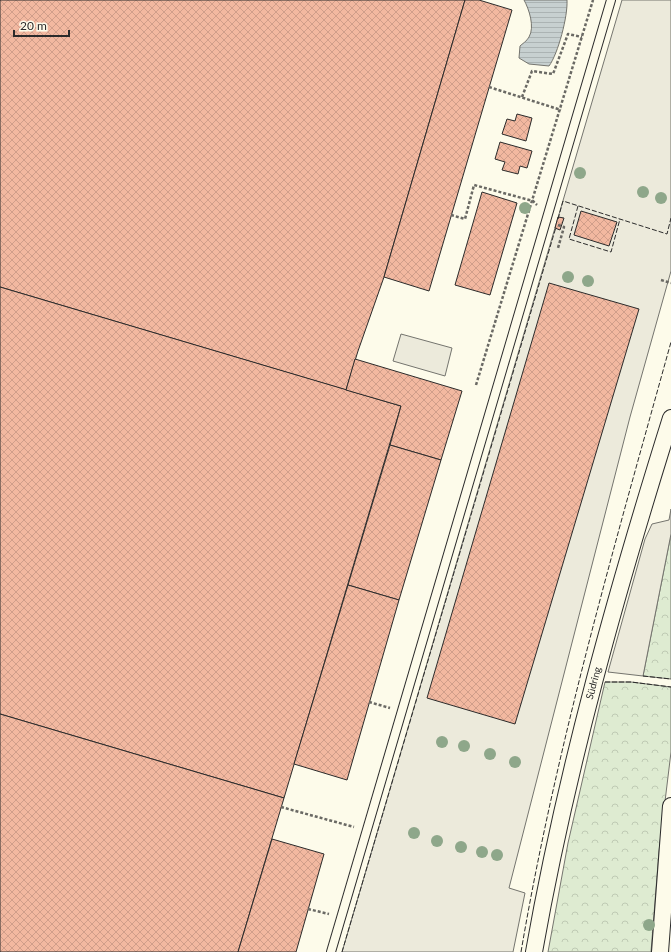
<svg xmlns="http://www.w3.org/2000/svg" width="671" height="952" font-family="Lato,sans-serif">
<style>
.forest{fill:url(#forest-crowns);stroke:#74746e}
.parking{fill:#eceadb;stroke:#74746e}
.water{fill:url(#water-rules);stroke:#74746e}
.building{fill:url(#building-cross-hatch);stroke:#2b2b2b}
.lines{fill:none;stroke-linecap:round;stroke-linejoin:round}
.service-casing{stroke:#2b2b2b;stroke-width:10}
.minor-casing{stroke:#2b2b2b;stroke-width:18}
.path{stroke:#6a6964;stroke-width:2.5;stroke-dasharray:3 2;stroke-linecap:butt}
.service{stroke:#fdfbea;stroke-width:8}
.minor{stroke:#fdfbea;stroke-width:16}
.fence{stroke:#2b2b2b;stroke-width:1;stroke-dasharray:5 2;stroke-linecap:butt}
.tree{fill:#8ea78a}
.labels{text-anchor:middle;stroke-width:3;stroke-linejoin:round;paint-order:stroke}
.street-label{font-size:10px;fill:#2b2b2b;stroke:#fdfbea}
</style>
<defs>
<pattern id="forest-crowns" width="20" height="18" patternUnits="userSpaceOnUse"><rect width="20" height="18" fill="#deebd1"/><path d="M2 6a3 3 0 1 1 6 0M12 15a3 3 0 1 1 6 0" fill="none" stroke="#bfcab4"/></pattern>
<pattern id="water-rules" width="6" height="5" patternUnits="userSpaceOnUse"><rect width="6" height="5" fill="#c7d0d0"/><path d="M0 2.5h6" fill="none" stroke="#abb3b3"/></pattern>
<pattern id="building-cross-hatch" width="8" height="8" patternUnits="userSpaceOnUse"><rect width="8" height="8" fill="#f2b8a0"/><path d="M0 0l8 8M0 8l8-8" fill="none" stroke="#d09e8a"/></pattern>
</defs>
<rect width="100%" height="100%" fill="#fdfbea"/>
<!-- forest -->
<g class="forest">
<polygon points="671,534 671,679 643,676"/>
<polygon points="605,682 631,682 671,687 671,752 659,851 651,952 548,952 568,843"/>
</g>
<!-- parking -->
<g class="parking">
<polygon points="622,0 671,0 671,271 630,417 509,888 525,893 513,952 342,952"/>
<polygon points="401,334 452,348 445,376 393,361"/>
<polygon points="671,509 671,534 643,676 608,672 645,539 652,524 669,520"/>
</g>
<!-- water -->
<path class="water" d="M524,0H567C568,16 558,54 549,66L529,64L519,58L520,46C522,44 527,41 529,37C535,27 529,9 524,0Z"/>
<!-- building -->
<g class="building">
<polygon points="0,0 465,0 384,277 358,351 346,390 0,287"/>
<polygon points="465,0 479,0 512,10 429,291 384,277"/>
<polygon points="517,114 532,118 526,141 502,134 507,119 515,121"/>
<polygon points="500,142 532,151 527,168 520,166 518,174 502,170 505,162 495,159"/>
<polygon points="482,192 517,203 490,295 455,285"/>
<polygon points="581,211 617,222 609,246 574,235"/>
<polygon points="558,217 564,218 560,230 555,228"/>
<polygon points="549,283 639,309 515,724 427,698"/>
<polygon points="0,287 401,406 284,798 0,714"/>
<polygon points="355,359 462,391 441,460 390,445 401,406 346,390"/>
<polygon points="390,445 441,460 399,600 348,585"/>
<polygon points="348,585 399,600 347,780 294,764"/>
<polygon points="0,714 284,798 238,952 0,952"/>
<polygon points="272,839 324,854 296,952 238,952"/>
</g>
<g class="lines">
<!-- service casing -->
<g class="service-casing">
<polyline id="service" points="331,952 611,0"/>
</g>
<!-- minor casing -->
<g class="minor-casing">
<g id="minor">
<path d="M534,952C566,771 616,593 671,418"/>
<polyline points="660,952 671,806"/>
</g>
</g>
<!-- path -->
<g class="path">
<polyline points="489,87 561,110"/>
<polyline points="522,97 532,71 553,74 568,34 582,37"/>
<polyline points="451,215 465,219 474,185 533,201 537,205"/>
<polyline points="558,225 564,227 558,248"/>
<polyline points="661,280 671,283"/>
<polyline points="476,385 593,0"/>
<polyline points="369,702 390,708"/>
<polyline points="281,807 354,827"/>
<polyline points="308,909 329,914"/>
</g>
<!-- service -->
<use href="#service" class="service"/>
<!-- minor -->
<use href="#minor" class="minor"/>
<!-- fence -->
<g class="fence">
<polyline points="578,206 569,239 611,252 620,219"/>
<polyline points="558,219 563,201 667,234 671,218"/>
<polyline points="643,676 671,679"/>
<polyline points="605,682 631,682 671,687"/>
<polyline points="342,952 556,227"/>
<path d="M521,952C556,746 615,544 671,342"/>
</g>
</g>
<!-- trees -->
<g class="tree">
<circle cx="580" cy="173" r="6"/>
<circle cx="643" cy="192" r="6"/>
<circle cx="661" cy="198" r="6"/>
<circle cx="525" cy="208" r="6"/>
<circle cx="568" cy="277" r="6"/>
<circle cx="588" cy="281" r="6"/>
<circle cx="442" cy="742" r="6"/>
<circle cx="464" cy="746" r="6"/>
<circle cx="490" cy="754" r="6"/>
<circle cx="515" cy="762" r="6"/>
<circle cx="414" cy="833" r="6"/>
<circle cx="437" cy="841" r="6"/>
<circle cx="461" cy="847" r="6"/>
<circle cx="482" cy="852" r="6"/>
<circle cx="497" cy="855" r="6"/>
<circle cx="649" cy="925" r="6"/>
</g>
<g class="labels">
<!-- street labels -->
<g class="street-label">
<text transform="translate(593 683) rotate(-75)" y="4">Südring</text>
</g>
</g>
<!-- scale -->
<path d="M14 30v6h55v-6" fill="none" stroke="#2b2b2b" stroke-width="2"/>
<text x="20" y="30" font-size="12" fill="#2b2b2b" stroke="#fdfbea" stroke-width="3" paint-order="stroke">20 m</text>
</svg>
